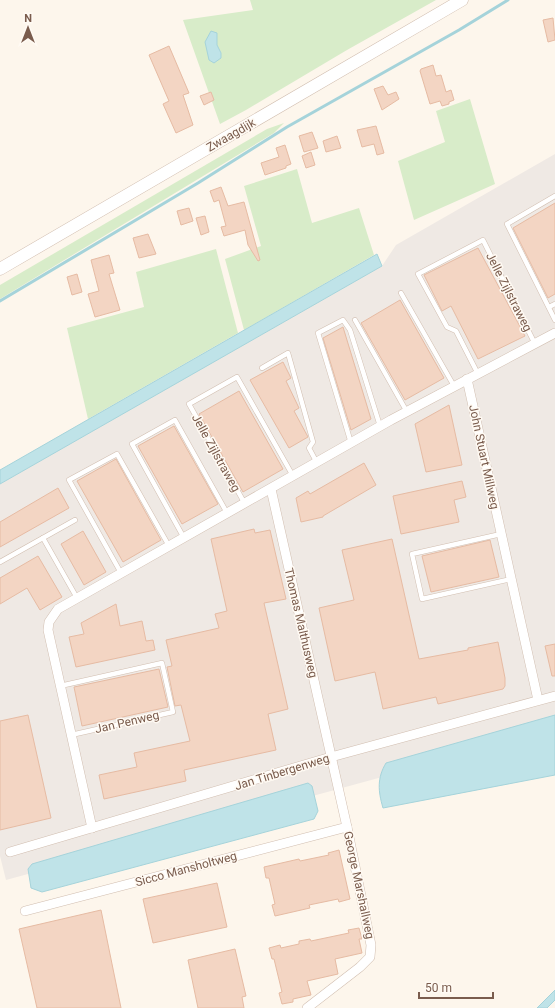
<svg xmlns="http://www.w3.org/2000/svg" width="555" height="1008" font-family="Roboto,sans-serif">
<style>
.industrial{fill:#efe9e4}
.green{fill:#d8ecc9;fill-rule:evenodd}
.water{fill:#bfe3e8;stroke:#a5d3da}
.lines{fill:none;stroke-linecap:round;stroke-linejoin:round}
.stream{stroke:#a5d3da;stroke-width:3}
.building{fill:#f3d5c3;stroke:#e6bba3}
.service-casing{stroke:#d1beb0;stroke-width:5.5}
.minor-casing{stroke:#d1beb0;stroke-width:10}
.tertiary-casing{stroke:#d1beb0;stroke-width:13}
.service{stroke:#fff;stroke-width:4.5}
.minor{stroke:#fff;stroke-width:9}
.tertiary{stroke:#fff;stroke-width:12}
.labels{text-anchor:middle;stroke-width:3;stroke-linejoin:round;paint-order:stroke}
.street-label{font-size:12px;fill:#7a5c4d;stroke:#fffaf3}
</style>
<rect width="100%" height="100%" fill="#fdf6ec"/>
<!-- industrial -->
<polygon class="industrial" points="555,154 555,736 459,756 6,880 0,856 0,484 382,266 396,245"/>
<!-- green -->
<g class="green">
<path d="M250,0H436L347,50L246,110L220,124L183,20L253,10ZM217,33V45L221,53L209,60V54Z"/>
<polygon points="470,99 495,184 414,220 398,161 445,142 436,111"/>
<polygon points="284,123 274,133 0,299 0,285 267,129"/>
<polygon points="297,169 312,223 359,208 374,255 244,330 225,259 261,246 244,186"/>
<polygon points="216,249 238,333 88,419 67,328 144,307 136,272"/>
</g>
<!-- water -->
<g class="water">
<polygon points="211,31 217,33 217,45 221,53 221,58 214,63 209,60 205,42"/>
<polygon points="377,254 382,266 0,484 0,470"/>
<path d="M555,715V775L383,808C378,791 377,778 386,763Z"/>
<polygon points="308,783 312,786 318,811 314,819 42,892 31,888 28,869 32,864"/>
<polygon points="555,990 555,1000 547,1008 537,1008"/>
</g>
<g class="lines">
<!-- stream -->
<polyline class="stream" points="0,301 198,183 287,127 459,30 508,0"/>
</g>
<!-- building -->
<g class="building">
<polygon points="553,18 555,40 548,42 543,20"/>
<polygon points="169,46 189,93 183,95 193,125 176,133 163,104 169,101 149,55"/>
<polygon points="433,65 436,76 441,75 446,92 451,90 454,100 449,102 449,104 442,106 440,101 430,104 420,71 421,69"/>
<polygon points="383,86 388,95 396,92 399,99 382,110 374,89"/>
<polygon points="211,92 214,100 204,105 200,96"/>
<polygon points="376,126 384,153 377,155 374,144 362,147 357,130"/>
<polygon points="312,132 318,148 304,152 299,136"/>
<polygon points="337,136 341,148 326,152 323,141"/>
<polygon points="285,145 291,164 286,166 286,168 265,175 261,163 279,157 276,148"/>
<polygon points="311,152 315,165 306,168 302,156"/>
<polygon points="221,187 228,206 244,202 260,260 258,261 248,245 245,230 224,236 221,227 226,226 219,200 214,202 210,191"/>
<polygon points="555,203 555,294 548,298 513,228"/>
<polygon points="189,208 193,221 181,225 177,211"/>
<polygon points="205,216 209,232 201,235 196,218"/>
<polygon points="148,234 156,254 139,258 133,238"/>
<polygon points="478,248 525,336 478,359 451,306 442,311 424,275"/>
<polygon points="109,255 114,273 109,274 120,310 95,317 88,294 99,291 91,260"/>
<polygon points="77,274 82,292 72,295 67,277"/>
<polygon points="400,300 444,378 405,400 361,323"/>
<polygon points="343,327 371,419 351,430 323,338"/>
<polygon points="283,362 291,378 286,381 299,408 294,411 308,437 289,448 250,380"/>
<polygon points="239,391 283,469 243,492 199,414"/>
<polygon points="449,405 462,465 426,472 415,424"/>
<polygon points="174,426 218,504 182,524 138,446"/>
<polygon points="116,459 161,540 123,562 77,481"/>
<polygon points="364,463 376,485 323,516 323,517 301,522 296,498 308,491 310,494"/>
<polygon points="462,481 466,497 454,500 459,522 401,534 393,496"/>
<polygon points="58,488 69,508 0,547 0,522"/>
<polygon points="254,529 255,533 270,530 286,599 264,603 288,709 268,714 276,750 184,770 186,781 104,799 99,775 137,767 134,753 190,741 181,705 175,706 167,667 172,666 166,640 219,628 215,614 227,611 211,539"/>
<polygon points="83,531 106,572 84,585 61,544"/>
<polygon points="392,539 419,659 468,650 468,648 498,642 505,678 505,686 503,689 438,704 436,697 383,709 375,672 335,681 319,608 354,600 342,550"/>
<polygon points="490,540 499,577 431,592 422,556"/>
<polygon points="38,556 62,597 40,610 27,588 0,604 0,578"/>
<polygon points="116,604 120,626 142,621 146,641 153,640 155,650 76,667 69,637 84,634 81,623"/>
<polygon points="555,644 555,676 552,676 545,646"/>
<polygon points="159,669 168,707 82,726 74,687"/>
<polygon points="28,715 51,818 0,830 0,721"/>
<polygon points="339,850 350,899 339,902 338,899 309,905 310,908 275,916 272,905 275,904 269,878 266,878 264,867 299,859 300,861 329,855 328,853"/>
<polygon points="217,883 227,927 153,943 143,899"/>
<polygon points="101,910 121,1008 37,1008 19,929"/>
<polygon points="359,928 362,939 359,939 362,953 335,959 338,974 307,981 311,995 293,999 293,1002 282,1004 279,993 282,992 274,959 272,959 269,948 280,945 281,948 299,944 299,941 310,939 311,941 349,933 348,930"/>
<polygon points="235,949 246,996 242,997 244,1008 198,1008 188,960"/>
</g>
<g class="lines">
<!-- service casing -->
<g class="service-casing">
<g id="service">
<polyline points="555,196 507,224 555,320"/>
<polyline points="401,293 454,386"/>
<polyline points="549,307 555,304"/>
<polyline points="355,320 407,412"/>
<polyline points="262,368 288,353 313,442 309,448 317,463"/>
<polyline points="478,374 456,331 447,327 418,274 483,240 535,344"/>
<polyline points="351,443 318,333 343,320 350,330 380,426"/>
<polyline points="245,504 189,404 237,377 293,476"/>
<polyline points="501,534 412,554 422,599 511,579"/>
<polyline points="43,538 77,598"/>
<polyline points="184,538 132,444 175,420 227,513"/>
<polyline points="0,562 75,520"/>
<polyline points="121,573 69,480 117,454 169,546"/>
<polyline points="60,686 162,663 173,712 71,735"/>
</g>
</g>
<!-- minor casing -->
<g class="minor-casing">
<g id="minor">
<polyline points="467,379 538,700"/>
<polyline points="271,489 347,827 371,945 370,957 360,967 307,1008"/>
<polyline points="92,828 48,630 49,622 58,609 391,420 555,333"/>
<polyline points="10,852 331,757 555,696"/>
<polyline points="25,911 347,827"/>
</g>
</g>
<!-- tertiary casing -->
<g class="tertiary-casing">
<polyline id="tertiary" points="0,269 462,0"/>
</g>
<!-- service -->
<use href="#service" class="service"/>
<!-- minor -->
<use href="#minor" class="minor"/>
<!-- tertiary -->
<use href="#tertiary" class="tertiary"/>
</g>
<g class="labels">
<!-- street labels -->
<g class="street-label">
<text transform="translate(231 135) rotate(-30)" y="4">Zwaagdijk</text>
<text transform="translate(509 292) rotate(63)" y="4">Jelle Zijlstraweg</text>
<text transform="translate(216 453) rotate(61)" y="4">Jelle Zijlstraweg</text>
<text transform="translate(484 457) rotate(78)" y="4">John Stuart Millweg</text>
<text transform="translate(301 623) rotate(77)" y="4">Thomas Malthusweg</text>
<text transform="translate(127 722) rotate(-13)" y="4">Jan Penweg</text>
<text transform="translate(282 772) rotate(-17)" y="4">Jan Tinbergenweg</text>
<text transform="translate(186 869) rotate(-15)" y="4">Sicco Mansholtweg</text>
<text transform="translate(359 885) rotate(78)" y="4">George Marshallweg</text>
</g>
</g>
<!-- north arrow -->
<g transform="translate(28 28)" stroke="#fffaf3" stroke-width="3" paint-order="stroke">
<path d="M0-3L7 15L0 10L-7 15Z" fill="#7a5c4d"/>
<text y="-6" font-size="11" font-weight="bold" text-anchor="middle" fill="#7a5c4d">N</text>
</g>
<!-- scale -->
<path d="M419 992v6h74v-6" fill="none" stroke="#7a5c4d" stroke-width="2"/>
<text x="425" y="992" font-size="12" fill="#7a5c4d" stroke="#fffaf3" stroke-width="3" paint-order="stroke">50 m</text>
</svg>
